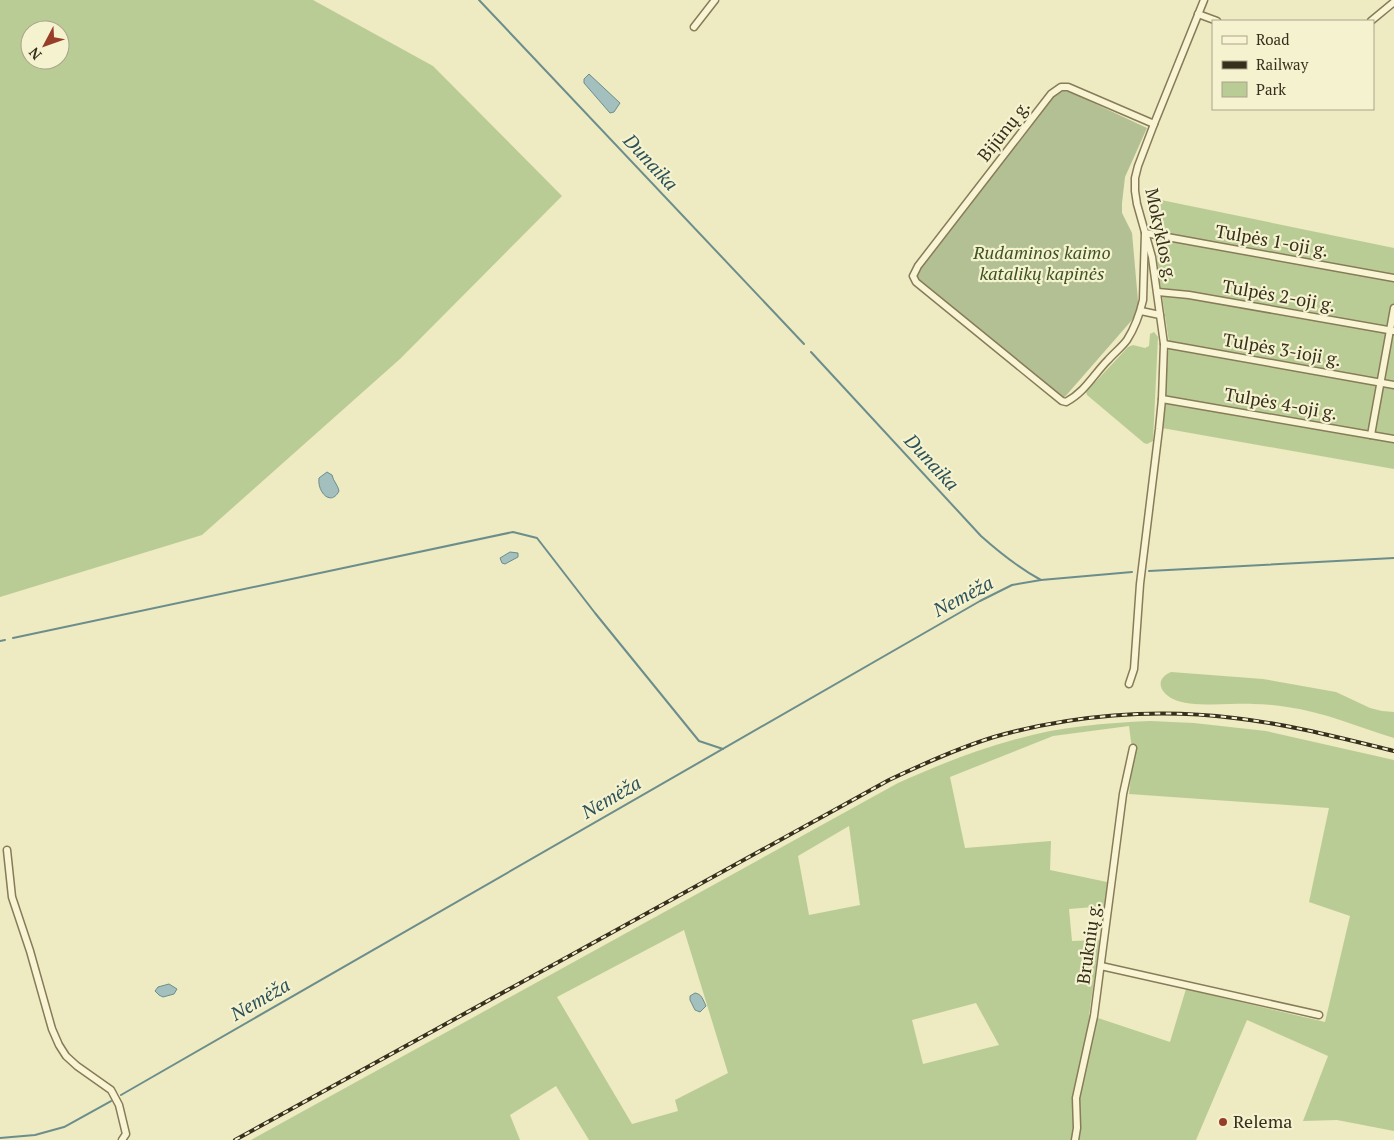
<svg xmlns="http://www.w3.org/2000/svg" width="1394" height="1140" font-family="'PT Serif',serif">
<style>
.green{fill:#bacc95;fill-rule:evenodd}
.cemetery{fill:#b2c094}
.water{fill:#a3c0be;stroke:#6b8e8d}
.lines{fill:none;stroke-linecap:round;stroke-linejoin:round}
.stream{stroke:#6b8e8d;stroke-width:2}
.street-casing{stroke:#877b58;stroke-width:9}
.street{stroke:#f9f5d4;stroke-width:6}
.rail-casing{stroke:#372f1d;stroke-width:4}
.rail{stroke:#f5f2d0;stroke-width:2;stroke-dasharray:5.5;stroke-linecap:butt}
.poi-dot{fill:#963e28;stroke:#f5f2d0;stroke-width:2}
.labels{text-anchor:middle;stroke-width:4.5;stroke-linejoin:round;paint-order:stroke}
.street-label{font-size:18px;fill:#372f1d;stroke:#f5f2d0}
.park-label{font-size:18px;font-style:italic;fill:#3d5323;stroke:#f5f2d0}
.poi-label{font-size:18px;fill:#372f1d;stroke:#f5f2d0;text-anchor:start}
.water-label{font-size:19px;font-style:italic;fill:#2c5057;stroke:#f5f2d0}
</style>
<rect width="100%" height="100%" fill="#eeeac1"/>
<!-- green -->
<g class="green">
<path d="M0,0H313L433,66L562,196L400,359L202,535L0,597ZM30,30H60V60H30Z"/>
<polygon points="1161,200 1394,248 1394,469 1162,428 1169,342 1157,263"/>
<polygon points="1154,332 1158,337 1153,441 1147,444 1144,443 1087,395 1086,392 1128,347 1133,345 1145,348 1149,346 1150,334"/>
<path d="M1171,672L1263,679L1336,692L1370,708L1382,711L1394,712V738C1358,727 1324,712 1287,707C1276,705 1264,704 1253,704C1232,703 1190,708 1173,699C1159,692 1155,679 1171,672Z"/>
<path d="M1150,721L1194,723L1266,731L1394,760V1131L1337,1120L1303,1121L1328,1056L1247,1020L1196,1140H589L556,1086L510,1115L520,1140H251L898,783C936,766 973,751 1013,740C1057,727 1104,723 1150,721ZM1129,726L1133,757L1129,794L1329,808L1309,902L1350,916L1325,1022L1186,989L1170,1042L1089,1015L1100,940L1072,941L1069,909L1106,906L1107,882L1050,870L1051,841L965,848L950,777L1053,736ZM849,826L860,905L809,915L798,856ZM684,930L728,1073L675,1100L678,1111L632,1124L557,997ZM976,1003L999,1045L923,1064L912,1020Z"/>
</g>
<!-- cemetery -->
<polygon class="cemetery" points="1064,91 1070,92 1147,128 1125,177 1122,203 1122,213 1132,233 1139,312 1063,399 919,283 917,278 917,272 1055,95"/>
<!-- water -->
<g class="water">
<polygon points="589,74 620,103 614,112 610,113 584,83 584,79"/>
<path d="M327,472L332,475C333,481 338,485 339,491C331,507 317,492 319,478Z"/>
<polygon points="510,552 518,553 518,557 505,564 502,563 500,558"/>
<polygon points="169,984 177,989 174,994 163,997 159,995 155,991 158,987"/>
<path d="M695,993C702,994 703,1000 706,1006L700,1012L695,1010L690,1000V996Z"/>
</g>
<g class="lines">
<!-- stream -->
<g class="stream">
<polyline points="479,0 804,344"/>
<path d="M811,352L981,536C1000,553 1019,568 1041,580"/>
<polyline points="1149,571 1394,558"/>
<polyline points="13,638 513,532 537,538 595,613 699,741 723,749"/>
<polyline points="0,641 5,640"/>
<polyline points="121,1095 980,601 1012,585 1041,580 1132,572"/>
<polyline points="0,1138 35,1135 64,1127 111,1101"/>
</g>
<!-- street casing -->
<g class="street-casing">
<g id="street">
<polyline points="1198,14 1217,21"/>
<polyline points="1371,21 1394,2"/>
<polyline points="694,27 715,0"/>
<path d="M1154,124L1068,87H1061L1051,94L918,266L913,276L916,282L1062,401L1066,402C1085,392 1094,374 1108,360C1114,353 1121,348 1127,340C1134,329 1140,313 1143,300L1145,233L1394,278"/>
<polyline points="1158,292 1189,295 1394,331"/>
<polyline points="1141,311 1160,315"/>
<polyline points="1164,344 1394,385"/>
<polyline points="1162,399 1394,439"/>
<polyline points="1371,435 1394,308"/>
<polyline points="1129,684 1134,669 1140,584 1159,429 1162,399 1164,344 1152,257 1137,204 1135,191 1135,178 1138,166 1154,124 1204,0"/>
<polyline points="7,850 12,897 30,951 52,1029 59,1045 66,1056 77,1066 111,1090 119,1105 126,1134 122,1140"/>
<polyline points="1101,966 1319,1015"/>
<polyline points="1075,1140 1077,1128 1076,1098 1094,1016 1123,794 1133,748"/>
</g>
</g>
<!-- street -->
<use href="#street" class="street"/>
<!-- rail casing -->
<g class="rail-casing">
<path id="rail" d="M235,1140L889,780C923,764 958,748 994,737C1071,715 1155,708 1234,718C1288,724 1341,738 1394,751"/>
</g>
<!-- rail -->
<use href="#rail" class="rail"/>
</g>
<!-- markers -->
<circle class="poi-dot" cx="1223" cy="1122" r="5"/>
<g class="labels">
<!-- street labels -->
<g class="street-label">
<text transform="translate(1004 131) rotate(-52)" y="6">Bijūnų g.</text>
<text transform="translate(1161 235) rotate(78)" y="6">Mokyklos g.</text>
<text transform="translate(1272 241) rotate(10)" y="6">Tulpės 1-oji g.</text>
<text transform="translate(1279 296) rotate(10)" y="6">Tulpės 2-oji g.</text>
<text transform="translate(1282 350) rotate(10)" y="6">Tulpės 3-ioji g.</text>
<text transform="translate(1281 404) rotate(10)" y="6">Tulpės 4-oji g.</text>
<text transform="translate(1089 943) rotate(-82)" y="6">Bruknių g.</text>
</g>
<!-- park labels -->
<g class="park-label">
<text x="1042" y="259">Rudaminos kaimo<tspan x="1042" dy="21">katalikų kapinės</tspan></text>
</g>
<!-- poi labels -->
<g class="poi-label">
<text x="1233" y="1128">Relema</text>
</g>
<!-- water labels -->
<g class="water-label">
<text transform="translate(651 162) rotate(47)" y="7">Dunaika</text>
<text transform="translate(932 462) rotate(47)" y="7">Dunaika</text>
<text transform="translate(963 596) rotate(-28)" y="7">Nemėža</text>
<text transform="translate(611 797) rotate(-30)" y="7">Nemėža</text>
<text transform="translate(260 999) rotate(-30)" y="7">Nemėža</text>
</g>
</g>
<!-- legend -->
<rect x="1212" y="20" width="162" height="90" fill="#f5f2d0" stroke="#a9a488"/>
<rect x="1222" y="36" width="25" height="8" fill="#f9f5d4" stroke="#a9a488"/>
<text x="1256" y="45" font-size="15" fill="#372f1d">Road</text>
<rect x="1222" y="61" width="25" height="8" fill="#372f1d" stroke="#a9a488"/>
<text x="1256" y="70" font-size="15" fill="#372f1d">Railway</text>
<rect x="1222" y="82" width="25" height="15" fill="#bacc95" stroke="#a9a488"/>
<text x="1256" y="95" font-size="15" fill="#372f1d">Park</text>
<!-- north arrow -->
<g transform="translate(45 45) rotate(229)"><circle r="24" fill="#f5f2d0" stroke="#a9a488"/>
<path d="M0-4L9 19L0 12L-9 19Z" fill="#963e28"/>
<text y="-8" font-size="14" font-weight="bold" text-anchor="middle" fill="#372f1d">N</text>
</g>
</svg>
